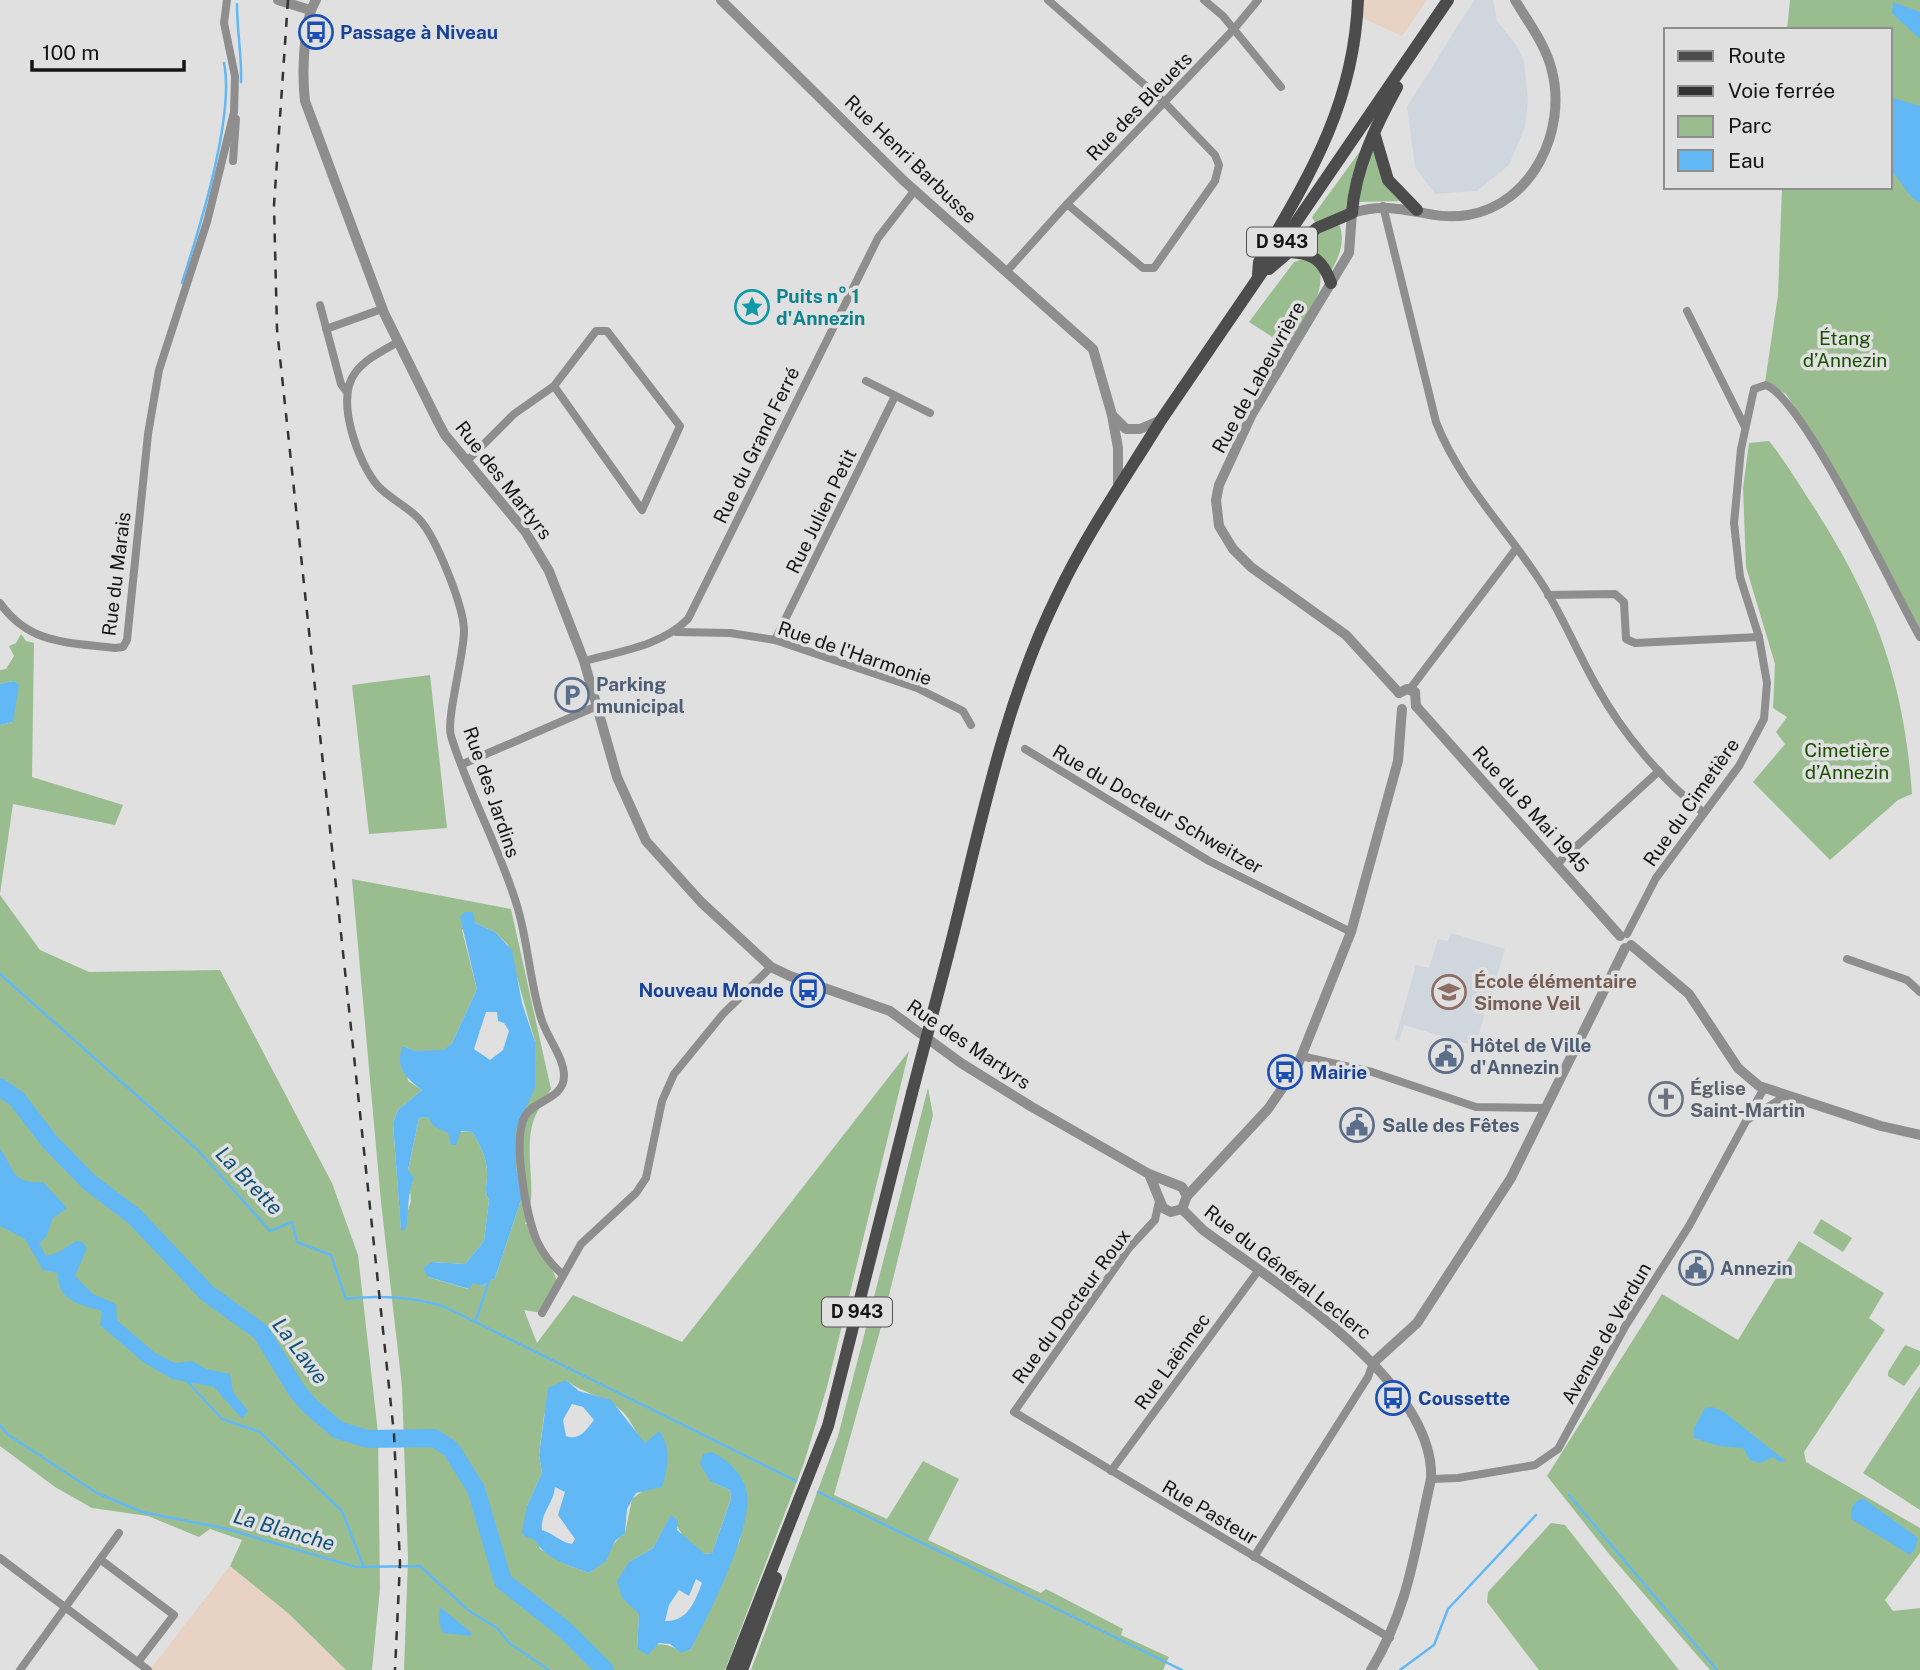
<svg xmlns="http://www.w3.org/2000/svg" width="1920" height="1670" font-family="'Public Sans',sans-serif">
<style>
.built{fill:#d0d6dd}
.industrial{fill:#e7d2c4}
.green{fill:#9abd90;fill-rule:evenodd}
.water{fill:#62b8f4;fill-rule:evenodd}
.lines{fill:none;stroke-linecap:round;stroke-linejoin:round}
.stream{stroke:#62b8f4;stroke-width:2.5}
.river{stroke:#62b8f4;stroke-width:18}
.minor{stroke:#8f8e8e;stroke-width:8}
.tertiary{stroke:#8f8e8e;stroke-width:10}
.primary{stroke:#4d4c4c;stroke-width:12}
.rail{stroke:#333334;stroke-width:2.5;stroke-dasharray:9 9;stroke-linecap:butt}
.primary-bridge{stroke:#4d4c4c;stroke-width:12}
.labels{text-anchor:middle;stroke-width:7;stroke-linejoin:round;paint-order:stroke}
.shield{fill:#e0e0e1;stroke:#515152;stroke-width:2}
.shield-label{font-size:18px;font-weight:bold;fill:#141415}
.transit-label{font-size:19px;font-weight:bold;fill:#164399;stroke:#e0e0e1;text-anchor:start}
.street-label{font-size:19px;fill:#141415;stroke:#e0e0e1}
.culture-label{font-size:19px;font-weight:bold;fill:#0d838f;stroke:#e0e0e1;text-anchor:start}
.park-label{font-size:19px;fill:#184f00;stroke:#e0e0e1}
.service-label{font-size:19px;font-weight:bold;fill:#4e5e75;stroke:#e0e0e1;text-anchor:start}
.education-label{font-size:19px;font-weight:bold;fill:#785e54;stroke:#e0e0e1;text-anchor:start}
.worship-label{font-size:19px;font-weight:bold;fill:#5b616d;stroke:#e0e0e1;text-anchor:start}
.water-label{font-size:21px;font-style:italic;fill:#0e5078;stroke:#e0e0e1}
</style>
<rect width="100%" height="100%" fill="#e0e0e1"/>
<!-- built -->
<g class="built">
<polygon points="1474,0 1493,0 1497,21 1517,46 1524,62 1528,100 1525,127 1509,165 1477,191 1435,194 1415,167 1407,107"/>
<polygon points="1451,933 1505,949 1475,1046 1404,1025 1399,1041 1395,1039 1416,965 1429,968 1438,939 1448,941"/>
</g>
<!-- industrial -->
<g class="industrial">
<polygon points="1358,0 1427,0 1402,36 1358,16"/>
<polygon points="230,1566 288,1613 346,1670 150,1670"/>
</g>
<!-- green -->
<g class="green">
<polygon points="1790,0 1920,0 1920,634 1831,463 1786,394 1765,382 1778,295 1782,187 1890,187 1890,30 1787,30"/>
<polygon points="1366,143 1348,210 1316,224 1312,217"/>
<polygon points="1373,146 1381,175 1402,201 1356,202"/>
<path d="M1333,224L1340,226C1345,244 1339,257 1330,273L1300,248Z"/>
<path d="M1307,258L1318,264C1329,293 1302,322 1288,347L1249,322L1294,262Z"/>
<path d="M1769,441C1787,463 1801,488 1817,512C1877,607 1904,682 1912,794L1898,800L1830,860L1753,782L1785,744L1776,732L1787,717L1773,708L1775,664L1746,567L1743,488L1749,443Z"/>
<polygon points="21,634 26,641 34,643 32,777 123,805 115,825 13,804 0,894 0,725 13,722 13,681 0,684 0,670 6,669 14,656 9,646 16,643"/>
<polygon points="430,675 447,828 369,834 352,685"/>
<path d="M352,879L511,909L551,1089C545,1099 538,1109 534,1119C522,1153 540,1191 525,1224L533,1223L558,1283L542,1313L524,1310L537,1343L573,1295L682,1342L909,1051L827,1387L804,1463L725,1670H404L408,1559L402,1387L381,1202ZM475,923L495,932L508,945L535,1042L522,1115L516,1130V1168L523,1194L495,1278L482,1286L473,1282L468,1289L428,1277L433,1262L465,1264L484,1241L489,1200C483,1191 488,1181 487,1171C486,1156 480,1144 472,1132C452,1131 441,1134 427,1117L419,1118L408,1170L411,1201L401,1230L393,1123L398,1110L422,1090L408,1081L403,1046L415,1051H444L452,1043L477,989L462,930ZM566,1380C583,1394 606,1396 623,1412C631,1420 635,1433 645,1443L650,1442L645,1489L632,1499L625,1533C607,1546 611,1558 589,1573L567,1565L540,1549L527,1506L542,1473L539,1455L544,1415ZM711,1482L746,1488L740,1540L691,1649L681,1652C666,1641 656,1644 637,1649L639,1614L629,1562L653,1548L671,1516L686,1541L705,1554L712,1553L731,1499L730,1490Z"/>
<polygon points="0,895 40,950 89,972 220,970 332,1183 358,1255 378,1433 380,1589 372,1670 346,1670 288,1613 230,1566 242,1540 210,1529 199,1537 148,1516 92,1508 55,1487 0,1446"/>
<polygon points="928,1088 933,1115 883,1320 834,1495 887,1519 923,1461 959,1479 928,1540 1041,1593 1046,1589 1123,1629 1121,1635 1169,1657 1163,1670 751,1670 838,1436"/>
<polygon points="1821,1219 1852,1238 1843,1252 1813,1233"/>
<polygon points="1799,1241 1884,1293 1869,1318 1885,1330 1804,1452 1806,1462 1920,1528 1920,1553 1885,1600 1893,1611 1920,1608 1920,1670 1710,1670 1609,1554 1547,1476 1662,1294 1738,1340"/>
<polygon points="1905,1345 1920,1351 1920,1364 1904,1386 1888,1376 1888,1372"/>
<polygon points="1920,1386 1920,1510 1863,1473"/>
<polygon points="1551,1523 1565,1525 1679,1670 1539,1670 1487,1602 1488,1592"/>
</g>
<!-- water -->
<g class="water">
<polygon points="1893,2 1920,12 1920,39 1892,13"/>
<path d="M1890,97L1920,106V203C1906,196 1903,180 1890,171Z"/>
<polygon points="13,681 19,685 13,722 0,725 0,684"/>
<path d="M465,912H473L475,923L495,932L512,950L522,1003L535,1042V1088L516,1130V1168L523,1194L495,1278L482,1286L473,1283L469,1289L428,1277L423,1268L432,1262L465,1264L484,1241L489,1200C483,1191 488,1181 487,1171C486,1156 480,1144 472,1132L461,1131L456,1145H451L448,1133L435,1127L427,1117L419,1118L408,1170L414,1178C407,1192 409,1213 406,1229L401,1231L393,1123L398,1110L422,1090C406,1079 394,1066 403,1046L415,1051L444,1050L452,1043L477,989L460,917ZM486,1012H497L498,1021L504,1023L509,1031L503,1050L490,1060L474,1049Z"/>
<path d="M0,1149C15,1169 11,1184 43,1182L67,1208L52,1219L47,1236L39,1243L46,1256L59,1252L76,1241L82,1242L87,1248L75,1276L93,1294L116,1304L117,1320L155,1353L175,1363L192,1361L206,1369L230,1374L233,1392L248,1411L242,1419L214,1387L172,1379L143,1362L100,1325L102,1311C80,1305 56,1300 58,1273L43,1270L25,1239L0,1226Z"/>
<path d="M566,1380L579,1391L611,1400L645,1443L659,1431C672,1448 668,1467 662,1487L636,1493L627,1509L625,1533L615,1541L606,1561L589,1573C570,1566 545,1559 535,1540L524,1536L522,1532L527,1506L542,1473L539,1455L548,1388ZM572,1404L583,1407L594,1420C586,1430 580,1441 566,1436L563,1420ZM555,1487L565,1492L558,1515L575,1539L572,1544C560,1542 553,1533 542,1530C540,1513 554,1503 555,1487Z"/>
<polygon points="1712,1407 1724,1412 1786,1461 1780,1462 1773,1457 1760,1463 1750,1460 1743,1448 1719,1446 1694,1438 1694,1428 1705,1408"/>
<path d="M712,1452C727,1460 738,1469 745,1486C759,1519 707,1617 691,1649L681,1653L670,1644L659,1643L648,1655L637,1649L639,1614L622,1598L617,1581L629,1562L653,1548L671,1515L678,1521L677,1530L705,1554L712,1553L731,1499L730,1490L711,1482L700,1464L703,1454ZM696,1579L702,1583C695,1601 688,1622 665,1621L669,1605L679,1590L689,1596Z"/>
<polygon points="1864,1499 1918,1538 1915,1549 1910,1555 1851,1519 1851,1509 1858,1500"/>
<polygon points="440,1607 472,1633 471,1636 443,1633 439,1622"/>
</g>
<g class="lines">
<!-- stream -->
<g class="stream">
<path d="M237,4C237,33 242,55 241,82"/>
<path d="M182,283C199,230 235,116 224,63"/>
<path d="M0,974L198,1150L270,1231L292,1222L297,1242L331,1255L346,1299C378,1295 412,1297 443,1306L796,1481"/>
<polyline points="476,1320 489,1281"/>
<polyline points="186,1380 222,1419 260,1432 342,1511 363,1565"/>
<polyline points="0,1425 7,1434 97,1493 142,1512 223,1528 356,1567 420,1566 468,1610 497,1628 509,1643 549,1670"/>
<polyline points="818,1492 1182,1670"/>
<polyline points="1569,1495 1717,1670"/>
<polyline points="1400,1670 1434,1645 1448,1609 1536,1515"/>
</g>
<!-- river -->
<polyline class="river" points="0,1087 17,1099 50,1142 89,1182 134,1216 207,1293 261,1332 297,1391 310,1406 338,1430 368,1439 434,1438 451,1449 476,1489 503,1581 564,1629 605,1670"/>
<!-- minor -->
<g class="minor">
<polyline points="1204,0 1223,16 1281,87"/>
<polyline points="233,161 236,119"/>
<polyline points="1067,204 1234,29 1258,0"/>
<path d="M1383,206L1436,422C1460,484 1509,531 1544,587C1564,619 1578,654 1597,687C1623,734 1662,780 1704,813"/>
<polyline points="1007,271 1067,204 1143,268 1154,268 1215,181 1219,165 1215,155 1164,102 1048,0"/>
<polyline points="320,305 341,384 347,392"/>
<polyline points="1687,311 1745,427"/>
<polyline points="326,329 382,309"/>
<path d="M398,342C384,350 365,359 355,373C335,400 358,463 378,486C390,499 407,506 419,519C436,537 464,607 464,631C464,656 446,718 451,736C469,795 501,850 518,909C528,944 530,982 541,1018C546,1036 564,1057 564,1076C564,1099 534,1100 525,1116C512,1140 526,1216 537,1241C543,1254 552,1265 562,1274"/>
<polyline points="866,381 930,413"/>
<polyline points="467,461 514,414 554,386 596,331 607,331 680,426 642,510 554,386"/>
<polyline points="1548,595 1615,594 1624,602 1626,639 1635,643 1759,637"/>
<path d="M0,603C30,645 68,642 115,648L123,647L127,640L148,434L159,370L207,222L234,112L235,76L224,23L227,0"/>
<polyline points="676,632 730,633 775,640 917,688 963,711 971,725"/>
<polyline points="775,640 895,396"/>
<path d="M584,661C621,651 661,646 688,619L878,238L915,190"/>
<polyline points="1410,689 1516,549"/>
<polyline points="1025,749 1209,861 1351,932"/>
<polyline points="463,764 597,706"/>
<polyline points="1556,865 1659,771"/>
<path d="M1627,934L1656,878L1739,766L1764,719L1767,683L1759,637L1740,577L1734,523L1741,449L1754,389L1766,385C1805,401 1893,590 1920,637"/>
<polyline points="1847,959 1907,980 1920,992"/>
<polyline points="1301,1056 1372,1072 1476,1107 1545,1108"/>
<polyline points="1749,1119 1785,1096"/>
<polyline points="1159,1201 1155,1220 1129,1248 1014,1412 1390,1638"/>
<polyline points="542,1313 581,1244 636,1193 646,1178 662,1101 674,1074 723,1014 771,967"/>
<polyline points="1111,1471 1258,1271"/>
<polyline points="1431,1479 1458,1478 1535,1465 1558,1449 1626,1325 1689,1226 1764,1088"/>
<polyline points="1254,1557 1368,1377 1373,1363"/>
<polyline points="0,1558 148,1670"/>
<polyline points="101,1560 174,1615 138,1662"/>
<polyline points="20,1670 119,1533"/>
</g>
<!-- tertiary -->
<g class="tertiary">
<polyline points="278,0 310,10"/>
<path d="M316,0C303,20 302,76 305,101L384,313L438,422L445,435L525,531L549,571L584,661L617,777L646,841L701,902L771,967L790,976L890,1011L961,1063L1032,1107L1149,1174L1182,1187L1187,1196L1182,1209L1171,1212L1163,1208L1149,1174"/>
<polyline points="721,0 904,181 1093,349 1112,415 1118,448 1118,486"/>
<polyline points="1113,416 1126,429 1140,429 1161,420"/>
<path d="M1399,693L1346,635L1251,567L1233,549L1219,526L1216,500L1219,485L1252,414L1349,253L1352,213C1399,198 1426,222 1468,215C1533,204 1567,130 1552,71C1546,45 1528,22 1515,0"/>
<polyline points="1399,693 1407,689 1415,692 1416,706"/>
<polyline points="1416,706 1620,936"/>
<polyline points="1631,945 1689,994 1738,1068 1759,1086 1881,1126 1920,1135"/>
<polyline points="1187,1196 1268,1109 1297,1067 1351,932 1398,761 1402,709"/>
<path d="M1182,1209L1203,1230C1274,1282 1436,1382 1431,1479C1415,1548 1409,1608 1371,1670"/>
<polyline points="1373,1363 1417,1323 1511,1178 1625,948"/>
</g>
<!-- primary -->
<g class="primary">
<polyline points="1375,136 1388,180 1417,210"/>
<path d="M1289,252C1313,253 1323,260 1331,283"/>
<path d="M1269,269L1317,228L1352,213C1355,169 1376,125 1397,87"/>
<path d="M1258,274L1259,262C1310,175 1354,104 1358,0"/>
<path d="M948,955C979,834 1002,707 1058,594C1087,533 1126,477 1161,420L1448,0"/>
<polyline points="732,1670 828,1426 912,1093"/>
<polyline points="742,1670 776,1578"/>
</g>
<!-- rail -->
<polyline class="rail" points="288,0 274,205 277,329 394,1434 400,1563 395,1670"/>
<!-- primary-bridge -->
<polyline class="primary-bridge" points="912,1093 948,955"/>
</g>
<!-- icons -->
<defs>
<g id="bus-ring" transform="scale(1.75)"><circle r="9.5" fill="#e0e0e1" stroke="#1a4fb4" stroke-width="1.5"/><path d="M-5-6H5V4H4V6H2V4H-2V6H-4V4H-5ZM-3.5-4V0h7V-4ZM-3.5 1.2v1.5H-2V1.2ZM2 1.2v1.5H3.5V1.2Z" fill="#1a4fb4"/></g>
<g id="sight-ring" transform="scale(1.75)"><circle r="9.5" fill="#e0e0e1" stroke="#0f9aa8" stroke-width="1.5"/><path d="M0-6L1.8-2.2L6-1.7L2.9 1.2L3.7 5.4L0 3.3L-3.7 5.4L-2.9 1.2L-6-1.7L-1.8-2.2Z" fill="#0f9aa8"/></g>
<g id="parking-ring" transform="scale(1.75)"><circle r="9.5" fill="#e0e0e1" stroke="#5c6f8a" stroke-width="1.5"/><path d="M-3.5-5.5H1a3.5 3.5 0 0 1 0 7H-1V5.5H-3.5ZM-1-3.4V-.6H.8a1.4 1.4 0 0 0 0-2.8Z" fill="#5c6f8a"/></g>
<g id="school-ring" transform="scale(1.75)"><circle r="9.5" fill="#e0e0e1" stroke="#8d6e63" stroke-width="1.5"/><path d="M0-5L7-2L0 1L-7-2ZM-4 1L0 2.5L4 1V4Q0 6-4 4Z" fill="#8d6e63"/></g>
<g id="civic-ring" transform="scale(1.75)"><circle r="9.5" fill="#e0e0e1" stroke="#5c6f8a" stroke-width="1.5"/><path d="M-.6-6.5H3V-4.5H.6V-3L4-1V1h2V6H-6V1h2V-1L-.6-3ZM-1.2 2.5V6h2.4V2.5Z" fill="#5c6f8a"/></g>
<g id="church-ring" transform="scale(1.75)"><circle r="9.5" fill="#e0e0e1" stroke="#6b7280" stroke-width="1.5"/><path d="M-1.2-6h2.4v3.5h3.3v2.4h-3.3V6h-2.4V-.1h-3.3v-2.4h3.3Z" fill="#6b7280"/></g>
</defs>
<g fill-rule="evenodd">
<use href="#bus-ring" x="316" y="32"/>
<use href="#sight-ring" x="752" y="307"/>
<use href="#parking-ring" x="572" y="695"/>
<use href="#bus-ring" x="808" y="990"/>
<use href="#school-ring" x="1449" y="992"/>
<use href="#civic-ring" x="1446" y="1056"/>
<use href="#bus-ring" x="1285" y="1072"/>
<use href="#church-ring" x="1666" y="1099"/>
<use href="#civic-ring" x="1357" y="1125"/>
<use href="#civic-ring" x="1696" y="1268"/>
<use href="#bus-ring" x="1393" y="1398"/>
</g>
<g class="labels">
<!-- shield labels -->
<g class="shield">
<rect x="1247" y="227.5" width="70" height="29" rx="5"/>
<rect x="822" y="1297.5" width="70" height="29" rx="5"/>
</g>
<g class="shield-label">
<text x="1282" y="248">D 943</text>
<text x="857" y="1318">D 943</text>
</g>
<!-- transit labels -->
<g class="transit-label">
<text x="340" y="39">Passage à Niveau</text>
<text x="784" y="997" text-anchor="end">Nouveau Monde</text>
<text x="1310" y="1079">Mairie</text>
<text x="1418" y="1405">Coussette</text>
</g>
<!-- street labels -->
<g class="street-label">
<text transform="translate(1139 106) rotate(-46)" y="7">Rue des Bleuets</text>
<text transform="translate(911 159) rotate(44)" y="7">Rue Henri Barbusse</text>
<text transform="translate(1258 377) rotate(-61)" y="7">Rue de Labeuvrière</text>
<text transform="translate(756 445) rotate(-64)" y="7">Rue du Grand Ferré</text>
<text transform="translate(504 480) rotate(52)" y="7">Rue des Martyrs</text>
<text transform="translate(821 511) rotate(-64)" y="7">Rue Julien Petit</text>
<text transform="translate(116 574) rotate(-83)" y="7">Rue du Marais</text>
<text transform="translate(855 653) rotate(19)" y="7">Rue de l'Harmonie</text>
<text transform="translate(492 792) rotate(71)" y="7">Rue des Jardins</text>
<text transform="translate(1691 802) rotate(-55)" y="7">Rue du Cimetière</text>
<text transform="translate(1158 809) rotate(30)" y="7">Rue du Docteur Schweitzer</text>
<text transform="translate(1531 809) rotate(48)" y="7">Rue du 8 Mai 1945</text>
<text transform="translate(969 1044) rotate(34)" y="7">Rue des Martyrs</text>
<text transform="translate(1288 1272) rotate(38)" y="7">Rue du Général Leclerc</text>
<text transform="translate(1071 1306) rotate(-54)" y="7">Rue du Docteur Roux</text>
<text transform="translate(1606 1333) rotate(-60)" y="7">Avenue de Verdun</text>
<text transform="translate(1172 1361) rotate(-54)" y="7">Rue Laënnec</text>
<text transform="translate(1210 1512) rotate(31)" y="7">Rue Pasteur</text>
</g>
<!-- culture labels -->
<g class="culture-label">
<text x="776" y="303">Puits n° 1<tspan x="776" dy="22">d'Annezin</tspan></text>
</g>
<!-- park labels -->
<g class="park-label">
<text x="1845" y="345">Étang<tspan x="1845" dy="22">d’Annezin</tspan></text>
<text x="1847" y="757">Cimetière<tspan x="1847" dy="22">d’Annezin</tspan></text>
</g>
<!-- service labels -->
<g class="service-label">
<text x="596" y="691">Parking<tspan x="596" dy="22">municipal</tspan></text>
<text x="1470" y="1052">Hôtel de Ville<tspan x="1470" dy="22">d'Annezin</tspan></text>
<text x="1382" y="1132">Salle des Fêtes</text>
<text x="1720" y="1275">Annezin</text>
</g>
<!-- education labels -->
<g class="education-label">
<text x="1474" y="988">École élémentaire<tspan x="1474" dy="22">Simone Veil</tspan></text>
</g>
<!-- worship labels -->
<g class="worship-label">
<text x="1690" y="1095">Église<tspan x="1690" dy="22">Saint-Martin</tspan></text>
</g>
<!-- water labels -->
<g class="water-label">
<text transform="translate(249 1181) rotate(46)" y="7">La Brette</text>
<text transform="translate(300 1351) rotate(53)" y="7">La Lawe</text>
<text transform="translate(284 1530) rotate(16)" y="7">La Blanche</text>
</g>
</g>
<!-- legend -->
<rect x="1664" y="28" width="228" height="161" fill="#e0e0e1" stroke="#8e8e8f" stroke-width="2"/>
<rect x="1678" y="51" width="35" height="10" fill="#4d4c4c" stroke="#8e8e8f" stroke-width="2"/>
<text x="1728" y="63" font-size="21" fill="#141415">Route</text>
<rect x="1678" y="86" width="35" height="10" fill="#333334" stroke="#8e8e8f" stroke-width="2"/>
<text x="1728" y="98" font-size="21" fill="#141415">Voie ferrée</text>
<rect x="1678" y="116" width="35" height="21" fill="#9abd90" stroke="#8e8e8f" stroke-width="2"/>
<text x="1728" y="133" font-size="21" fill="#141415">Parc</text>
<rect x="1678" y="150" width="35" height="21" fill="#62b8f4" stroke="#8e8e8f" stroke-width="2"/>
<text x="1728" y="168" font-size="21" fill="#141415">Eau</text>
<!-- scale -->
<path d="M32 60v10h152v-10" fill="none" stroke="#141415" stroke-width="3.5"/>
<text x="42" y="60" font-size="21" fill="#141415" stroke="#e0e0e1" stroke-width="5" paint-order="stroke">100 m</text>
</svg>
